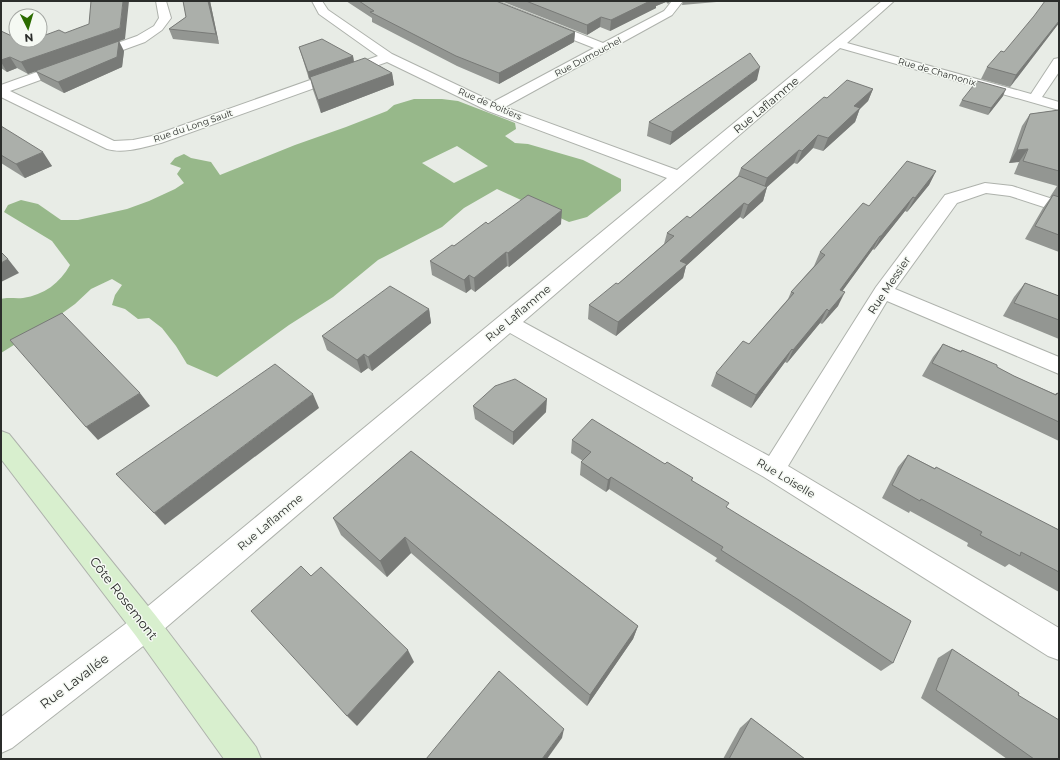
<svg xmlns="http://www.w3.org/2000/svg" width="1060" height="760" font-family="Montserrat,sans-serif">
<style>
.forest{fill:#97b88a;fill-rule:evenodd}
.lines{fill:none;stroke-linecap:round;stroke-linejoin:round}
.street-casing{stroke:#aeb2ac;stroke-width:2}
.secondary-casing{stroke:#aeb2ac;stroke-width:2}
.street{fill:#fff;fill-rule:evenodd}
.secondary{fill:#d8efce;fill-rule:evenodd}
.wall{fill:#939692}
.shaded-wall{fill:#787a77}
.building{fill:#abafaa;stroke:#787a77}
.labels{text-anchor:middle;stroke-width:3;stroke-linejoin:round;paint-order:stroke}
.far-street-label{font-size:9px;fill:#2b2d2b;stroke:#f5f9f3}
.street-label{font-size:11px;fill:#2b2d2b;stroke:#f5f9f3}
.near-street-label{font-size:13px;fill:#2b2d2b;stroke:#f5f9f3}
</style>
<rect width="100%" height="100%" fill="#e8ece6"/>
<!-- forest -->
<path class="forest" d="M414,99H442L458,101L515,123L516,129L505,136L515,143L528,144L583,160L621,179V191L587,217L569,222L497,189L464,208L442,227L378,260L333,297L289,325L217,377L187,364L176,346L162,328L149,318L138,319L125,309L112,305L115,295L122,285L112,279L91,289L75,304L46,325L1,353V299C8,297 16,299 23,298C44,295 60,283 70,265L52,241L4,212L8,205L21,200L38,204L61,220H78L127,209L149,201L175,189L184,183L177,174L181,168L170,164L175,158L184,154L191,158L211,162L220,175L295,145L346,127L387,111L394,105ZM457,146L488,166L454,183L422,163Z"/>
<g class="lines">
<!-- street casing -->
<g class="street-casing">
<path id="street" d="M156,1H166L171,18L162,30L145,42L10,91L114,141L133,140L152,136L378,56L319,14L312,1H322L328,10L392,54L493,102L594,48L493,8L485,1H497L603,43L664,11L672,1H683L672,15L505,107L677,170L882,1H894L847,43L1031,94L1054,59L1059,58V72L1042,97L1059,102V110L840,48L523,322L769,456L876,287L945,195L985,183L1012,186L1059,201V212L1010,196L986,193L957,203L895,289L1059,357V374L887,301L788,466L1059,628V660L1048,656L764,477L510,333L156,636L12,748L1,753V717L136,616L667,178L488,111L387,62L161,143C144,147 124,154 107,149L1,97V85L137,36L154,26L159,18Z"/>
</g>
<!-- secondary casing -->
<g class="secondary-casing">
<polygon id="secondary" points="1,431 9,434 156,616 256,747 261,759 224,759 136,636 1,459"/>
</g>
<!-- street -->
<use href="#street" class="street"/>
<!-- secondary -->
<use href="#secondary" class="secondary"/>
</g>
<!-- wall -->
<g class="wall">
<polygon points="183,1 210,1 219,44 173,39 169,29 186,17"/>
<polygon points="346,1 496,1 575,32 574,42 499,84 457,66 372,22 372,18"/>
<polygon points="501,1 671,1 668,4 666,2 656,6 656,8 610,31 600,27 587,35"/>
<polygon points="683,1 728,1 682,5"/>
<polygon points="1059,23 1010,87 981,79 987,67"/>
<polygon points="1,31 25,42 65,33 125,39 101,47 124,51 122,67 64,93 41,81 36,71 28,74 17,68 7,72 1,68"/>
<polygon points="299,47 353,56 354,62 392,73 394,85 321,113 313,90 310,78 309,79"/>
<polygon points="757,80 670,145 647,136 649,122"/>
<polygon points="873,89 868,101 860,108 855,122 823,151 813,148 797,164 794,163 767,187 763,201 743,219 740,217 686,266 683,278 616,336 588,319 589,305 618,284 664,244 667,233 690,218 738,176 741,168 827,98"/>
<polygon points="1003,96 988,115 959,106 962,100"/>
<polygon points="1059,110 1059,252 1025,239 1043,208 1051,197 1050,197 1057,186 1014,174 1019,162 1009,163 1022,126 1030,114"/>
<polygon points="1,126 52,166 25,178 1,163"/>
<polygon points="936,171 929,185 907,212 905,211 874,250 873,249 842,291 838,306 822,324 820,323 787,363 785,362 751,408 711,386 716,373 749,344 788,299 791,292 814,266 820,252 869,206"/>
<polygon points="488,224 561,224 509,267 507,266 475,292 471,289 466,293 432,275 430,261"/>
<polygon points="1025,283 1059,296 1059,339 1003,316 1014,297"/>
<polygon points="429,309 431,323 372,371 368,368 361,373 327,350 322,336"/>
<polygon points="943,344 961,351 962,350 1014,376 1055,394 1057,393 1059,394 1059,441 922,376 933,357"/>
<polygon points="473,406 546,412 513,445 475,419"/>
<polygon points="572,440 665,464 693,478 692,481 727,508 893,663 881,671 790,610 715,561 717,558 609,489 606,492 580,475 581,462 583,461 571,453"/>
<polygon points="411,451 638,626 633,639 587,706 411,553 387,577 341,535 333,518"/>
<polygon points="908,455 1059,530 1059,592 1009,564 1005,567 967,546 968,543 910,511 909,513 882,498 898,467"/>
<polygon points="952,649 1018,695 1059,759 1007,759 921,698 938,658"/>
<polygon points="751,718 805,759 723,759 740,728"/>
</g>
<!-- shaded-wall -->
<g class="shaded-wall">
<polygon points="123,1 129,1 125,39 28,74 21,62 120,28"/>
<polygon points="208,1 210,1 219,44 216,34"/>
<polygon points="650,1 667,1 666,2 656,6 656,8 610,31 611,20"/>
<polygon points="601,17 600,27 587,35 587,25"/>
<polygon points="1059,21 1059,23 1010,87 1016,75"/>
<polygon points="575,32 574,42 499,84 499,73"/>
<polygon points="119,41 124,51 122,67 64,93 58,82"/>
<polygon points="353,56 354,63 309,79 308,72"/>
<polygon points="10,57 17,68 7,72 1,62 1,60"/>
<polygon points="760,67 757,80 670,145 672,132"/>
<polygon points="392,73 394,85 321,113 318,100"/>
<polygon points="873,89 868,101 853,116 860,108 855,122 823,151 828,138 854,106"/>
<polygon points="1006,89 1003,96 988,115 991,108"/>
<polygon points="818,135 813,148 797,164 802,151"/>
<polygon points="1028,149 1019,162 1009,163 1017,150"/>
<polygon points="799,150 794,163 767,187 763,201 743,219 748,205 763,191 767,178"/>
<polygon points="43,152 52,166 25,178 16,164"/>
<polygon points="936,171 929,185 907,212 915,198"/>
<polygon points="913,197 905,211 874,250 881,236"/>
<polygon points="744,203 740,217 686,266 683,278 616,336 618,322 680,261"/>
<polygon points="562,210 561,224 509,267 508,253"/>
<polygon points="880,236 873,249 833,304 840,290"/>
<polygon points="506,252 507,266 475,292 474,278"/>
<polygon points="8,259 19,273 1,282 1,263"/>
<polygon points="469,275 471,289 466,293 464,280"/>
<polygon points="845,292 838,306 822,324 829,311"/>
<polygon points="429,309 431,323 372,371 368,357"/>
<polygon points="827,309 820,323 787,363 793,350"/>
<polygon points="792,349 785,362 751,408 756,395"/>
<polygon points="364,354 368,368 361,373 357,360"/>
<polygon points="140,393 150,406 98,440 86,427"/>
<polygon points="313,394 319,408 165,525 154,513"/>
<polygon points="547,399 546,412 513,445 513,432"/>
<polygon points="611,477 609,489 606,492 608,480"/>
<polygon points="405,537 411,553 387,577 380,561"/>
<polygon points="638,626 633,639 587,706 590,695"/>
<polygon points="408,650 414,662 357,726 347,716"/>
<polygon points="564,729 562,738 547,759 542,759"/>
</g>
<!-- building -->
<g class="building">
<polygon points="91,1 123,1 120,28 21,62 10,57 1,60 1,31 16,38 16,40 20,40 25,42 31,40 40,40 40,37 59,30 65,33 89,24"/>
<polygon points="183,1 208,1 216,34 169,29 186,17"/>
<polygon points="359,1 496,1 575,32 499,73 456,56 370,12 374,11"/>
<polygon points="526,1 650,1 611,20 601,17 587,25"/>
<polygon points="1045,1 1059,1 1059,21 1016,75 987,67 1001,51 1004,52 1034,16"/>
<polygon points="322,39 353,56 308,72 299,47"/>
<polygon points="119,41 117,57 58,82 35,71"/>
<polygon points="750,53 760,67 672,132 649,122"/>
<polygon points="365,58 392,73 318,100 310,77"/>
<polygon points="847,80 873,89 854,106 860,108 828,138 818,135 802,151 799,150 767,178 741,168 824,97 827,98"/>
<polygon points="977,81 1006,89 991,108 962,100"/>
<polygon points="1059,110 1059,171 1023,161 1028,149 1017,150 1030,114"/>
<polygon points="1,126 43,152 16,164 1,155"/>
<polygon points="907,161 936,171 915,198 913,197 881,236 880,236 840,290 845,292 829,311 827,309 793,350 792,349 756,395 716,373 743,341 749,344 794,293 791,292 825,255 820,252 863,203 869,206"/>
<polygon points="739,176 767,187 748,205 744,203 680,261 687,264 618,322 589,305 616,283 618,284 674,236 667,233 687,216 690,218"/>
<polygon points="528,195 562,210 508,253 506,252 474,278 469,275 464,280 430,261 452,245 454,246 486,222 488,224"/>
<polygon points="1053,195 1059,197 1059,235 1035,226"/>
<polygon points="1,252 8,259 1,263"/>
<polygon points="1025,283 1059,296 1059,320 1014,303"/>
<polygon points="390,286 429,309 368,357 364,354 357,360 322,336"/>
<polygon points="62,313 140,393 86,427 10,340"/>
<polygon points="943,344 961,352 962,350 997,365 997,367 1014,376 1056,395 1057,393 1059,394 1059,422 932,363"/>
<polygon points="275,364 313,394 154,513 116,474"/>
<polygon points="515,379 547,399 513,432 473,406 495,386"/>
<polygon points="592,419 665,464 667,462 693,478 691,480 729,503 726,507 911,621 893,663 799,600 721,550 723,547 611,477 608,480 581,462 591,452 572,440"/>
<polygon points="411,451 638,626 590,695 405,537 380,561 333,518"/>
<polygon points="908,455 935,469 936,467 1059,530 1059,572 1021,552 1020,556 980,535 982,532 921,499 920,501 892,485"/>
<polygon points="301,566 311,576 321,567 408,650 347,716 251,611"/>
<polygon points="952,649 1019,693 1018,695 1059,720 1059,759 1034,759 936,690"/>
<polygon points="499,671 564,729 542,759 426,759"/>
<polygon points="751,718 805,759 729,759"/>
</g>
<g class="labels">
<!-- far-street labels -->
<g class="far-street-label">
<text transform="translate(588 57) rotate(-28)" y="3">Rue Dumouchel</text>
<text transform="translate(937 72) rotate(16)" y="3">Rue de Chamonix</text>
<text transform="translate(490 104) rotate(23)" y="3">Rue de Poitiers</text>
<text transform="translate(193 126) rotate(-19)" y="3">Rue du Long Sault</text>
</g>
<!-- street labels -->
<g class="street-label">
<text transform="translate(766 105) rotate(-40)" y="4">Rue Laflamme</text>
<text transform="translate(889 285) rotate(-56)" y="4">Rue Messier</text>
<text transform="translate(518 313) rotate(-40)" y="4">Rue Laflamme</text>
<text transform="translate(786 478) rotate(31)" y="4">Rue Loiselle</text>
<text transform="translate(270 522) rotate(-40)" y="4">Rue Laflamme</text>
</g>
<!-- near-street labels -->
<g class="near-street-label">
<text transform="translate(124 598) rotate(52)" y="5">Côte Rosemont</text>
<text transform="translate(74 681) rotate(-37)" y="5">Rue Lavallée</text>
</g>
</g>
<!-- border -->
<rect width="1060" height="760" fill="none" stroke="#2b2d2b" stroke-width="4"/>
<!-- north arrow -->
<g transform="translate(28 28) rotate(175)"><circle r="19" fill="#f5f9f3" stroke="#a4a7a3"/>
<path d="M0-3L7 15L0 10L-7 15Z" fill="#2b6b00"/>
<text y="-6" font-size="11" font-weight="bold" text-anchor="middle" fill="#2b2d2b">N</text>
</g>
</svg>
